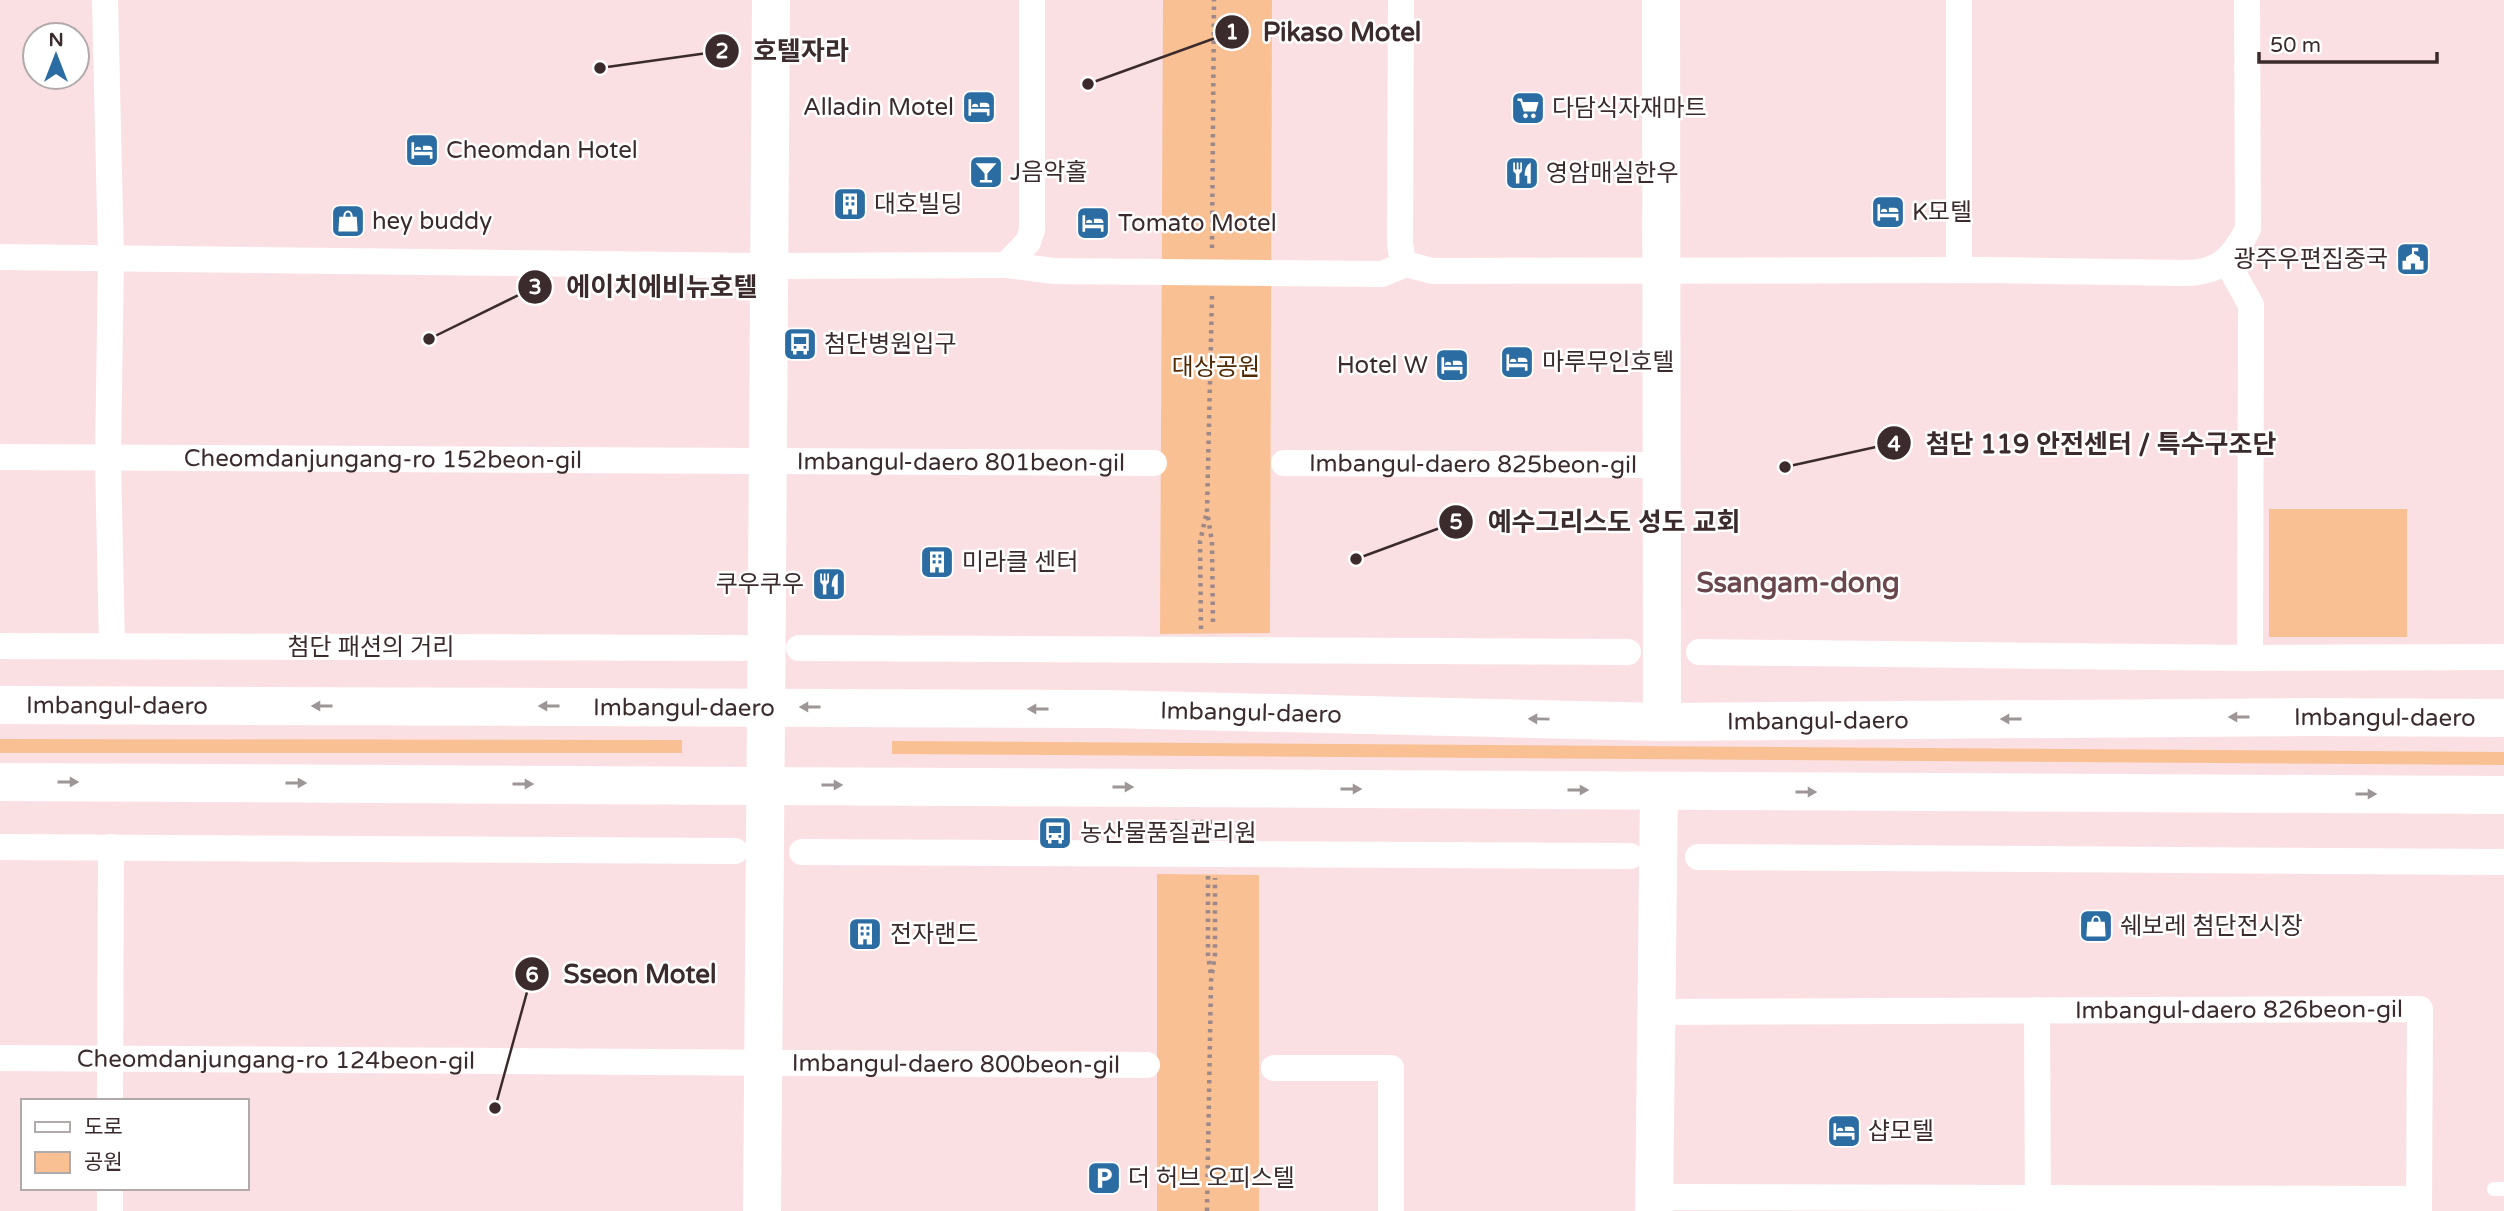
<svg xmlns="http://www.w3.org/2000/svg" width="2504" height="1211" font-family="'Varela Round','Noto Sans KR',sans-serif">
<style>
.green{fill:#f9c094}
.lines{fill:none;stroke-linecap:round;stroke-linejoin:round}
.path{stroke:#9d888a;stroke-width:4.5;stroke-dasharray:3.5 5;stroke-linecap:butt}
.lane{stroke:#fff;stroke-width:14}
.street{stroke:#fff;stroke-width:26}
.secondary{stroke:#fff;stroke-width:38}
.oneway{fill:#9d9596}
.labels{text-anchor:middle;stroke-width:5;stroke-linejoin:round;paint-order:stroke}
.poi-label{font-size:24px;fill:#3b2b2d;stroke:#fff;text-anchor:start}
.park-label{font-size:24px;fill:#512800;stroke:#fff}
.street-label{font-size:24px;fill:#3b2b2d;stroke:#fff}
.quarter-label{font-size:28px;font-weight:bold;fill:#69474c;stroke:#fff}
.leader{fill:none;stroke:#3b2b2d;stroke-width:2.5}
.callout-dot{fill:#3b2b2d;stroke:#fff;stroke-width:2.5}
.mark-label{font-size:21px;text-anchor:middle;font-weight:bold;fill:#fff}
.callout-label{font-size:26px;text-anchor:middle;font-weight:bold;fill:#3b2b2d;stroke:#fff;stroke-width:5;stroke-linejoin:round;paint-order:stroke}
</style>
<rect width="100%" height="100%" fill="#fae0e3"/>
<!-- green -->
<g class="green">
<polygon points="1163,0 1272,0 1270,633 1160,634"/>
<rect x="2269" y="509" width="138" height="128"/>
<polygon points="0,739 682,740 682,753 0,753"/>
<polygon points="892,741 2504,752 2504,765 892,754"/>
<polygon points="1157,874 1259,875 1259,1211 1157,1211"/>
</g>
<g class="lines">
<!-- path -->
<g class="path">
<polyline points="1212,248 1214,0"/>
<polyline points="1212,296 1207,511 1212,542 1213,626"/>
<polyline points="1201,629 1200,542 1207,511"/>
<polyline points="1175,831 1175,822 1214,822"/>
<polyline points="1208,876 1208,955 1211,975"/>
<polyline points="1207,1211 1211,981 1215,954 1215,878"/>
</g>
<!-- lane -->
<polyline class="lane" points="2494,1189 2504,1189"/>
<!-- street -->
<g class="street">
<polyline points="105,0 111,258 108,459 112,646"/>
<path d="M1401,0L1400,244L1402,256L1406,264L1432,271L1989,270L2184,273C2220,273 2233,258 2248,229L2247,0"/>
<polyline points="0,257 771,266 1006,265 1028,242 1032,230 1032,0"/>
<polyline points="2227,262 2251,305 2250,658"/>
<polyline points="1006,265 1054,271 1382,274 1406,264"/>
<polyline points="1959,270 1959,0"/>
<path id="s1" d="M0,457L1154,463"/>
<path id="s2" d="M1284,463L1661,465"/>
<polyline points="0,646 743,648"/>
<polyline points="799,648 1628,652"/>
<polyline points="1699,652 2250,658 2504,657"/>
<polyline points="0,847 735,851"/>
<polyline points="802,852 1630,856"/>
<polyline points="1698,857 2504,862"/>
<polyline points="2037,1010 2038,1211"/>
<path id="s3" d="M1656,1012L2420,1009L2419,1211"/>
<path id="s4" d="M0,1058L1147,1065"/>
<polyline points="1274,1068 1391,1068 1391,1211"/>
<polyline points="110,1101 111,847"/>
<polyline points="110,1188 110,1211"/>
<polyline points="1654,1197 2419,1199"/>
</g>
<!-- secondary -->
<g class="secondary">
<polyline points="1661,0 1662,722"/>
<path id="s5" d="M0,705L1106,709L1662,722L2307,717L2504,718"/>
<polyline points="0,782 2504,795"/>
<path d="M762,1211C764,807 770,404 771,0"/>
<polyline points="1654,1211 1659,791"/>
</g>
</g>
<!-- one-way arrows -->
<defs><path id="oneway-solid" d="M-6-.8H1V-3.2L6.5 0L1 3.2V.8H-6Z" transform="scale(1.75)"/></defs>
<g class="oneway">
<use href="#oneway-solid" transform="translate(322 706) rotate(-180)"/>
<use href="#oneway-solid" transform="translate(549 706) rotate(-180)"/>
<use href="#oneway-solid" transform="translate(810 707) rotate(-180)"/>
<use href="#oneway-solid" transform="translate(1038 709) rotate(-180)"/>
<use href="#oneway-solid" transform="translate(2239 717) rotate(180)"/>
<use href="#oneway-solid" transform="translate(1539 719) rotate(-179)"/>
<use href="#oneway-solid" transform="translate(2011 719) rotate(180)"/>
<use href="#oneway-solid" transform="translate(68 782)"/>
<use href="#oneway-solid" transform="translate(296 783)"/>
<use href="#oneway-solid" transform="translate(523 784)"/>
<use href="#oneway-solid" transform="translate(832 785)"/>
<use href="#oneway-solid" transform="translate(1123 787)"/>
<use href="#oneway-solid" transform="translate(1351 789)"/>
<use href="#oneway-solid" transform="translate(1578 790)"/>
<use href="#oneway-solid" transform="translate(1806 792)"/>
<use href="#oneway-solid" transform="translate(2366 794)"/>
</g>
<!-- icons -->
<defs>
<g id="hotel-square" transform="scale(1.75)"><rect x="-9" y="-9" width="18" height="18" rx="4" fill="#2b6ca3" stroke="#fff"/><path d="M-6-4.5h1.5V1H6V5H4.5V3h-9V5H-6ZM-4 0a1.8 1.8 0 1 1 3.6 0ZM.5 0V-2.5h3Q6-2.5 6 0Z" fill="#fff"/></g>
<g id="supermarket-square" transform="scale(1.75)"><rect x="-9" y="-9" width="18" height="18" rx="4" fill="#2b6ca3" stroke="#fff"/><path d="M-6-5.5h2.5l.6 2H6L4.5 2H-2.5L-4.4-4H-6ZM-1.5 3.2a1.3 1.3 0 1 0 .1 0ZM3 3.2a1.3 1.3 0 1 0 .1 0Z" fill="#fff"/></g>
<g id="bar-square" transform="scale(1.75)"><rect x="-9" y="-9" width="18" height="18" rx="4" fill="#2b6ca3" stroke="#fff"/><path d="M-6-5H6L.8 .8V4.5H3.5V6h-7V4.5H-.8V.8Z" fill="#fff"/></g>
<g id="restaurant-square" transform="scale(1.75)"><rect x="-9" y="-9" width="18" height="18" rx="4" fill="#2b6ca3" stroke="#fff"/><path d="M-5-6h1v4h1v-4h1v4h1v-4h1v5L-1.5 .5V6h-2V.5L-5-1ZM5-6V6H3V1.5H1.5Q1.5-4 5-6Z" fill="#fff"/></g>
<g id="building-square" transform="scale(1.75)"><rect x="-9" y="-9" width="18" height="18" rx="4" fill="#2b6ca3" stroke="#fff"/><path d="M-4-6H4V6H1V3H-1V6H-4ZM-2.5-4.3h1.7v1.8h-1.7ZM.8-4.3h1.7v1.8H.8ZM-2.5-1h1.7V.8h-1.7ZM.8-1h1.7V.8H.8Z" fill="#fff"/></g>
<g id="shop-square" transform="scale(1.75)"><rect x="-9" y="-9" width="18" height="18" rx="4" fill="#2b6ca3" stroke="#fff"/><path d="M-5-2.5h2.3a2.7 3.5 0 0 1 5.4 0H5L5.5 6h-11ZM-1.5-2.5h3a1.5 2.3 0 0 0-3 0Z" fill="#fff"/></g>
<g id="civic-square" transform="scale(1.75)"><rect x="-9" y="-9" width="18" height="18" rx="4" fill="#2b6ca3" stroke="#fff"/><path d="M-.6-6.5H3V-4.5H.6V-3L4-1V1h2V6H-6V1h2V-1L-.6-3ZM-1.2 2.5V6h2.4V2.5Z" fill="#fff"/></g>
<g id="bus-square" transform="scale(1.75)"><rect x="-9" y="-9" width="18" height="18" rx="4" fill="#2b6ca3" stroke="#fff"/><path d="M-5-6H5V4H4V6H2V4H-2V6H-4V4H-5ZM-3.5-4V0h7V-4ZM-3.5 1.2v1.5H-2V1.2ZM2 1.2v1.5H3.5V1.2Z" fill="#fff"/></g>
<g id="parking-square" transform="scale(1.75)"><rect x="-9" y="-9" width="18" height="18" rx="4" fill="#2b6ca3" stroke="#fff"/><path d="M-3.5-5.5H1a3.5 3.5 0 0 1 0 7H-1V5.5H-3.5ZM-1-3.4V-.6H.8a1.4 1.4 0 0 0 0-2.8Z" fill="#fff"/></g>
</defs>
<g fill-rule="evenodd">
<use href="#hotel-square" x="979" y="107"/>
<use href="#supermarket-square" x="1528" y="108"/>
<use href="#hotel-square" x="422" y="150"/>
<use href="#bar-square" x="986" y="172"/>
<use href="#restaurant-square" x="1522" y="173"/>
<use href="#building-square" x="850" y="204"/>
<use href="#hotel-square" x="1888" y="212"/>
<use href="#shop-square" x="348" y="221"/>
<use href="#hotel-square" x="1093" y="223"/>
<use href="#civic-square" x="2413" y="259"/>
<use href="#bus-square" x="800" y="344"/>
<use href="#hotel-square" x="1517" y="362"/>
<use href="#hotel-square" x="1452" y="365"/>
<use href="#building-square" x="937" y="562"/>
<use href="#restaurant-square" x="829" y="584"/>
<use href="#bus-square" x="1055" y="833"/>
<use href="#shop-square" x="2096" y="926"/>
<use href="#building-square" x="865" y="934"/>
<use href="#hotel-square" x="1844" y="1131"/>
<use href="#parking-square" x="1104" y="1178"/>
</g>
<g class="labels">
<!-- poi labels -->
<g class="poi-label">
<text x="954" y="115" text-anchor="end">Alladin Motel</text>
<text x="1552" y="116">다담식자재마트</text>
<text x="446" y="158">Cheomdan Hotel</text>
<text x="1010" y="180">J음악홀</text>
<text x="1546" y="181">영암매실한우</text>
<text x="874" y="212">대호빌딩</text>
<text x="1912" y="220">K모텔</text>
<text x="372" y="229">hey buddy</text>
<text x="1118" y="231">Tomato Motel</text>
<text x="2388" y="267" text-anchor="end">광주우편집중국</text>
<text x="824" y="352">첨단병원입구</text>
<text x="1542" y="370">마루무인호텔</text>
<text x="1428" y="373" text-anchor="end">Hotel W</text>
<text x="962" y="570">미라클 센터</text>
<text x="804" y="592" text-anchor="end">쿠우쿠우</text>
<text x="1080" y="841">농산물품질관리원</text>
<text x="2120" y="934">쉐보레 첨단전시장</text>
<text x="890" y="942">전자랜드</text>
<text x="1868" y="1139">샵모텔</text>
<text x="1128" y="1186">더 허브 오피스텔</text>
</g>
<!-- park labels -->
<g class="park-label">
<text x="1216" y="375">대상공원</text>
</g>
<!-- street labels -->
<g class="street-label">
<text dy="8" stroke="none"><textPath href="#s1" startOffset="383">Cheomdanjungang-ro 152beon-gil</textPath></text>
<text dy="8" stroke="none"><textPath href="#s1" startOffset="961">Imbangul-daero 801beon-gil</textPath></text>
<text dy="8" stroke="none"><textPath href="#s2" startOffset="189">Imbangul-daero 825beon-gil</textPath></text>
<text x="371" y="655">첨단 패션의 거리</text>
<text dy="8" stroke="none"><textPath href="#s5" startOffset="117">Imbangul-daero</textPath></text>
<text dy="8" stroke="none"><textPath href="#s5" startOffset="684">Imbangul-daero</textPath></text>
<text dy="8" stroke="none"><textPath href="#s5" startOffset="1251">Imbangul-daero</textPath></text>
<text dy="8" stroke="none"><textPath href="#s5" startOffset="2385">Imbangul-daero</textPath></text>
<text dy="8" stroke="none"><textPath href="#s5" startOffset="1818">Imbangul-daero</textPath></text>
<text dy="8" stroke="none"><textPath href="#s3" startOffset="583">Imbangul-daero 826beon-gil</textPath></text>
<text dy="8" stroke="none"><textPath href="#s4" startOffset="276">Cheomdanjungang-ro 124beon-gil</textPath></text>
<text dy="8" stroke="none"><textPath href="#s4" startOffset="956">Imbangul-daero 800beon-gil</textPath></text>
</g>
<!-- quarter labels -->
<g class="quarter-label">
<text x="1798" y="592">Ssangam-dong</text>
</g>
</g>
<!-- callouts -->
<path class="leader" d="M1088 84L1232 32M600 68L722 51M429 339L535 287M1785 467L1894 443M1356 559L1456 522M495 1108L532 974"/>
<g class="callout-dot">
<circle cx="1088" cy="84" r="7"/>
<circle cx="600" cy="68" r="7"/>
<circle cx="429" cy="339" r="7"/>
<circle cx="1785" cy="467" r="7"/>
<circle cx="1356" cy="559" r="7"/>
<circle cx="495" cy="1108" r="7"/>
<circle cx="1232" cy="32" r="18"/>
<circle cx="722" cy="51" r="18"/>
<circle cx="535" cy="287" r="18"/>
<circle cx="1894" cy="443" r="18"/>
<circle cx="1456" cy="522" r="18"/>
<circle cx="532" cy="974" r="18"/>
</g>
<g class="mark-label">
<text x="1232" y="39">1</text>
<text x="722" y="58">2</text>
<text x="535" y="294">3</text>
<text x="1894" y="451">4</text>
<text x="1456" y="529">5</text>
<text x="532" y="982">6</text>
</g>
<g class="callout-label">
<text x="1342" y="41">Pikaso Motel</text>
<text x="801" y="60">호텔자라</text>
<text x="662" y="296">에이치에비뉴호텔</text>
<text x="2101" y="453">첨단 119 안전센터 / 특수구조단</text>
<text x="1614" y="531">예수그리스도 성도 교회</text>
<text x="640" y="983">Sseon Motel</text>
</g>
<!-- legend -->
<rect x="21" y="1099" width="228" height="91" fill="#ffffff" stroke="#b1aaab" stroke-width="2"/>
<rect x="35" y="1122" width="35" height="10" fill="#ffffff" stroke="#b1aaab" stroke-width="2"/>
<text x="84" y="1134" font-size="21" fill="#3b2b2d">도로</text>
<rect x="35" y="1152" width="35" height="21" fill="#f9c094" stroke="#b1aaab" stroke-width="2"/>
<text x="84" y="1169" font-size="21" fill="#3b2b2d">공원</text>
<!-- north arrow -->
<g transform="translate(56 56)"><circle r="33" fill="#ffffff" stroke="#b1aaab" stroke-width="2"/>
<path d="M0-5L12 26L0 18L-12 26Z" fill="#2b6ca3"/>
<text y="-10" font-size="19" font-weight="bold" text-anchor="middle" fill="#3b2b2d">N</text>
</g>
<!-- scale -->
<path d="M2259 52v10h178v-10" fill="none" stroke="#3b2b2d" stroke-width="3.5"/>
<text x="2270" y="52" font-size="21" fill="#3b2b2d" stroke="#ffffff" stroke-width="5" paint-order="stroke">50 m</text>
</svg>
